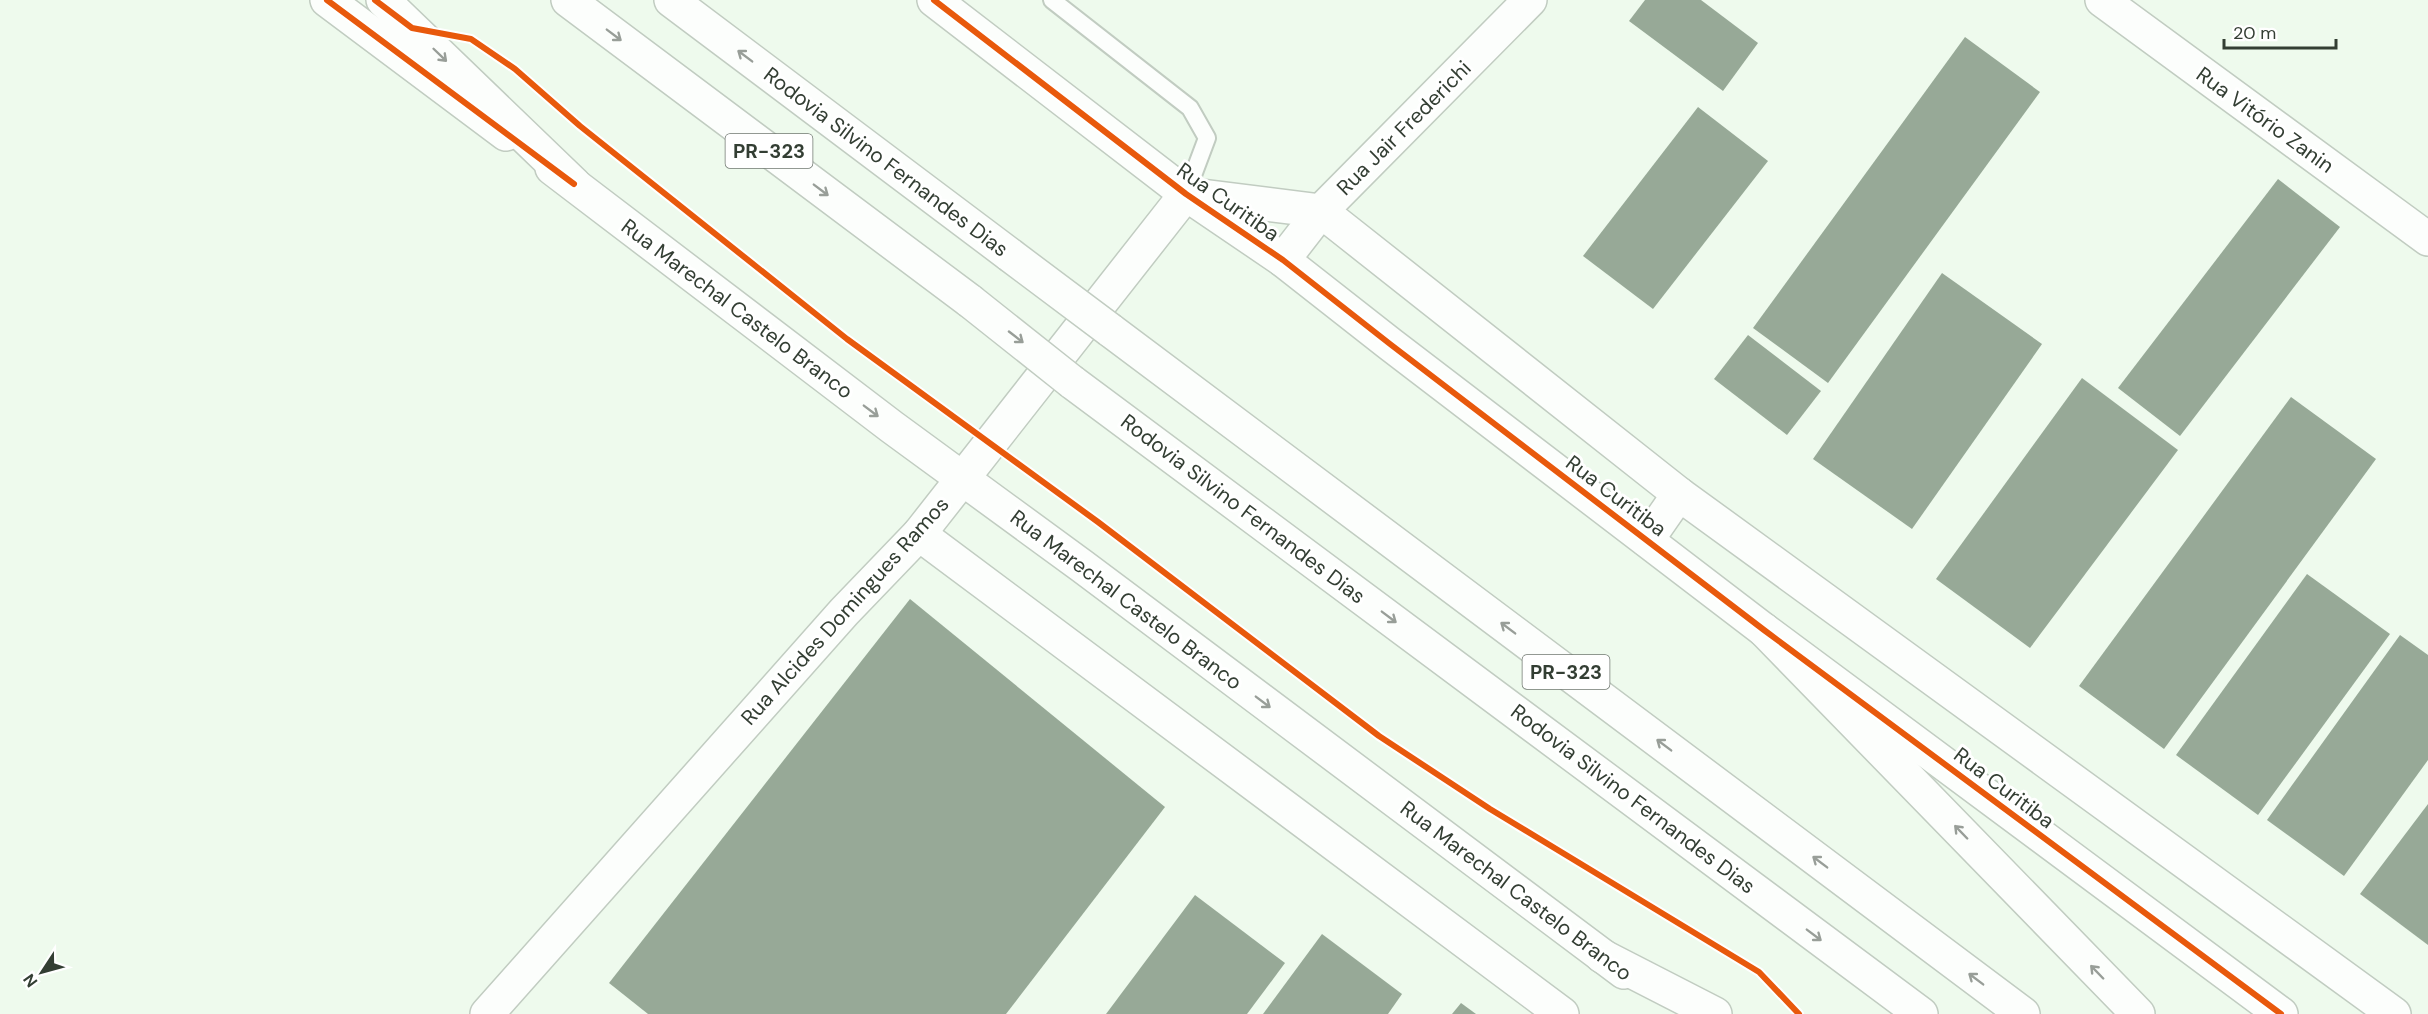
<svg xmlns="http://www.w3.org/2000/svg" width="2428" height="1014" font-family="'DM Sans',sans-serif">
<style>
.building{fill:#97a997}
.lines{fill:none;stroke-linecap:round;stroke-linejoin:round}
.lane-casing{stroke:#c1ccc1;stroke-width:20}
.street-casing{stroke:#c1ccc1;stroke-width:36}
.secondary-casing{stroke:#c1ccc1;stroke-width:36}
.highway-casing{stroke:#c1ccc1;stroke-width:36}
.lane{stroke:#fcfefc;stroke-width:16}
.street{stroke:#fcfefc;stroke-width:33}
.secondary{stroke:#fcfefc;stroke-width:33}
.highway{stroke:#fcfefc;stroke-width:33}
.highway-bridge-casing{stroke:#c1ccc1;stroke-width:36;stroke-linecap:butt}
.highway-bridge{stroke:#fcfefc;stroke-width:33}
.cycleway-casing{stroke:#fff;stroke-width:10}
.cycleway{stroke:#e8590c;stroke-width:6}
.oneway{stroke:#989e98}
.labels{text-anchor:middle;stroke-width:6;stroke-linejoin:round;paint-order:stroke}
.shield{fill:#fff;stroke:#707870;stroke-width:1.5}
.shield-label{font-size:20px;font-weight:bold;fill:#333e33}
.street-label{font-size:21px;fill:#333e33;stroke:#fff}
</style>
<rect width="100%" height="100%" fill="#eefaed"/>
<!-- building -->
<g class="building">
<polygon points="1645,0 1701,0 1758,43 1723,91 1629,21"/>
<polygon points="1965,37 2040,92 1828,383 1753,328"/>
<polygon points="1698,107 1768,161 1653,309 1583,256"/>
<polygon points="2278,179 2340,227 2180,436 2118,388"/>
<polygon points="1942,273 2042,344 1912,529 1813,459"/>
<polygon points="1748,335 1821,391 1787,435 1714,379"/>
<polygon points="2082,378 2178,450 2030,648 1936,579"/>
<polygon points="2291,397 2376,459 2164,749 2079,686"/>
<polygon points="2307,574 2390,634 2258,815 2176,755"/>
<polygon points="910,599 1165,807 1006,1014 648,1014 609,983"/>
<polygon points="2400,635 2428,655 2428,760 2344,876 2267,820"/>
<polygon points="2428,804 2428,945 2360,894"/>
<polygon points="1195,895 1285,963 1247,1014 1106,1014"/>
<polygon points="1322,934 1402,994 1388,1014 1263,1014"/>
<polygon points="1461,1003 1476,1014 1452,1014"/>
</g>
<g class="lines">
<!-- lane casing -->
<g class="lane-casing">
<polyline id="lane" points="1052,0 1190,108 1207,138 1186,194"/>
</g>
<!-- street casing -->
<g class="street-casing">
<g id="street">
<polyline points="2102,0 2428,239"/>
<polyline points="1283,260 1321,211 1530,0"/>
<polyline points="919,534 1562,1014"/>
<polyline points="1647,540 1679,494"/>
<polyline points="487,1014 844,612 919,534 1186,194 1321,211 1679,494 2394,1014"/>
</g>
</g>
<!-- secondary casing -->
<g class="secondary-casing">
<g id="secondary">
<polyline points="327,0 506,134"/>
<polyline points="934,0 1186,194 1283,260 1390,344 1764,630 2281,1014"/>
<polyline points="552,168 892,427 1082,566 1624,972"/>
</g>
</g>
<!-- highway casing -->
<g class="highway-casing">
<g id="highway">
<polyline points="383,0 574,184"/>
<polyline points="568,0 970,301"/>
<polyline points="671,0 1010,255"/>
<polyline points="1110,330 2023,1014"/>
<polyline points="1072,382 1921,1014"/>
<polyline points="1764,630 2138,1014"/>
<polyline points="1602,956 1715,1014"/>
</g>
</g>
<!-- lane -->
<use href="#lane" class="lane"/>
<!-- street -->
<use href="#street" class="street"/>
<!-- secondary -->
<use href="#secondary" class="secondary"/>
<!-- highway -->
<use href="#highway" class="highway"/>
<!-- highway-bridge casing -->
<g class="highway-bridge-casing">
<g id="highway-bridge">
<polyline points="1010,255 1110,330"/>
<polyline points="970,301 1072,382"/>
</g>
</g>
<!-- highway-bridge -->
<use href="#highway-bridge" class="highway-bridge"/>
<!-- cycleway casing -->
<g class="cycleway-casing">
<g id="cycleway">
<polyline points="327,0 574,184"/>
<polyline points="375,0 412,28 471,39 515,69 580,126 847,339 1098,522 1379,736 1490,809 1759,972 1799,1014"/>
<polyline points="934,0 1186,194 1283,260 1390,344 1764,630 2281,1014"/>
</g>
</g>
<!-- cycleway -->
<use href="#cycleway" class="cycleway"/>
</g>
<!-- one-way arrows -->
<defs><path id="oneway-shaft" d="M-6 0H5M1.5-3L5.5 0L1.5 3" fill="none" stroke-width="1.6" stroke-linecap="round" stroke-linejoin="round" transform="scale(1.5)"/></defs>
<g class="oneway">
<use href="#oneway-shaft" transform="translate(614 35) rotate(37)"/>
<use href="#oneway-shaft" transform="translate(440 55) rotate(44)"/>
<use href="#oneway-shaft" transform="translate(745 56) rotate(-143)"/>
<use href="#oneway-shaft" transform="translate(821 190) rotate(37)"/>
<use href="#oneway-shaft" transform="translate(1016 337) rotate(38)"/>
<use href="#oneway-shaft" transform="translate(871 411) rotate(37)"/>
<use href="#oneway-shaft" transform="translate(1389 617) rotate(37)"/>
<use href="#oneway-shaft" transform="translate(1508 628) rotate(-143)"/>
<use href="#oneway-shaft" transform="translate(1263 702) rotate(37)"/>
<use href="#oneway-shaft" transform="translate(1664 745) rotate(-143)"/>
<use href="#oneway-shaft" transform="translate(1961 832) rotate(-134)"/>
<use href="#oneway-shaft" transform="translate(1820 862) rotate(-143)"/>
<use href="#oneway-shaft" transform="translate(1814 935) rotate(37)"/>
<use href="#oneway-shaft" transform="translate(2097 972) rotate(-134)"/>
<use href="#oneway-shaft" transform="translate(1976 979) rotate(-143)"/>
</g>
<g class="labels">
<!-- shield labels -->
<g class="shield">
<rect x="725.5" y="134" width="87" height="34" rx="4.5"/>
<rect x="1522.5" y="655" width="87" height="34" rx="4.5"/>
</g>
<g class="shield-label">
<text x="769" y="158">PR-323</text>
<text x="1566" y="679">PR-323</text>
</g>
<!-- street labels -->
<g class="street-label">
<text transform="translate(2265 120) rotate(36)" y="7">Rua Vitório Zanin</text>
<text transform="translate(1404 128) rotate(-45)" y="7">Rua Jair Frederichi</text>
<text transform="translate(886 162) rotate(37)" y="7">Rodovia Silvino Fernandes Dias</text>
<text transform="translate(1228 202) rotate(35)" y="7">Rua Curitiba</text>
<text transform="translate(737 309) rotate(37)" y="7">Rua Marechal Castelo Branco</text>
<text transform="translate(1616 496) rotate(37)" y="7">Rua Curitiba</text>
<text transform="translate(1243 509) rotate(37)" y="7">Rodovia Silvino Fernandes Dias</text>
<text transform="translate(1126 600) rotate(37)" y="7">Rua Marechal Castelo Branco</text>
<text transform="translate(845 611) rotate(-48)" y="7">Rua Alcides Domingues Ramos</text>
<text transform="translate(2004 788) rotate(37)" y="7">Rua Curitiba</text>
<text transform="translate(1633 799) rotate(37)" y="7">Rodovia Silvino Fernandes Dias</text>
<text transform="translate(1516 891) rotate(37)" y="7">Rua Marechal Castelo Branco</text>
</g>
</g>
<!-- north arrow -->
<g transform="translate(42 972) rotate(234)" stroke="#ffffff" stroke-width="4.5" paint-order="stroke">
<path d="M0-4.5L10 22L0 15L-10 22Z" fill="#333e33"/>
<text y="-9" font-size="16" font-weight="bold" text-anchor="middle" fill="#333e33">N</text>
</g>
<!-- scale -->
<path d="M2224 39v9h112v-9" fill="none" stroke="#333e33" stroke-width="3"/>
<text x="2233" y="39" font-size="18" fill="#333e33" stroke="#ffffff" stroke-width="4.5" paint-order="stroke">20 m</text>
</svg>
